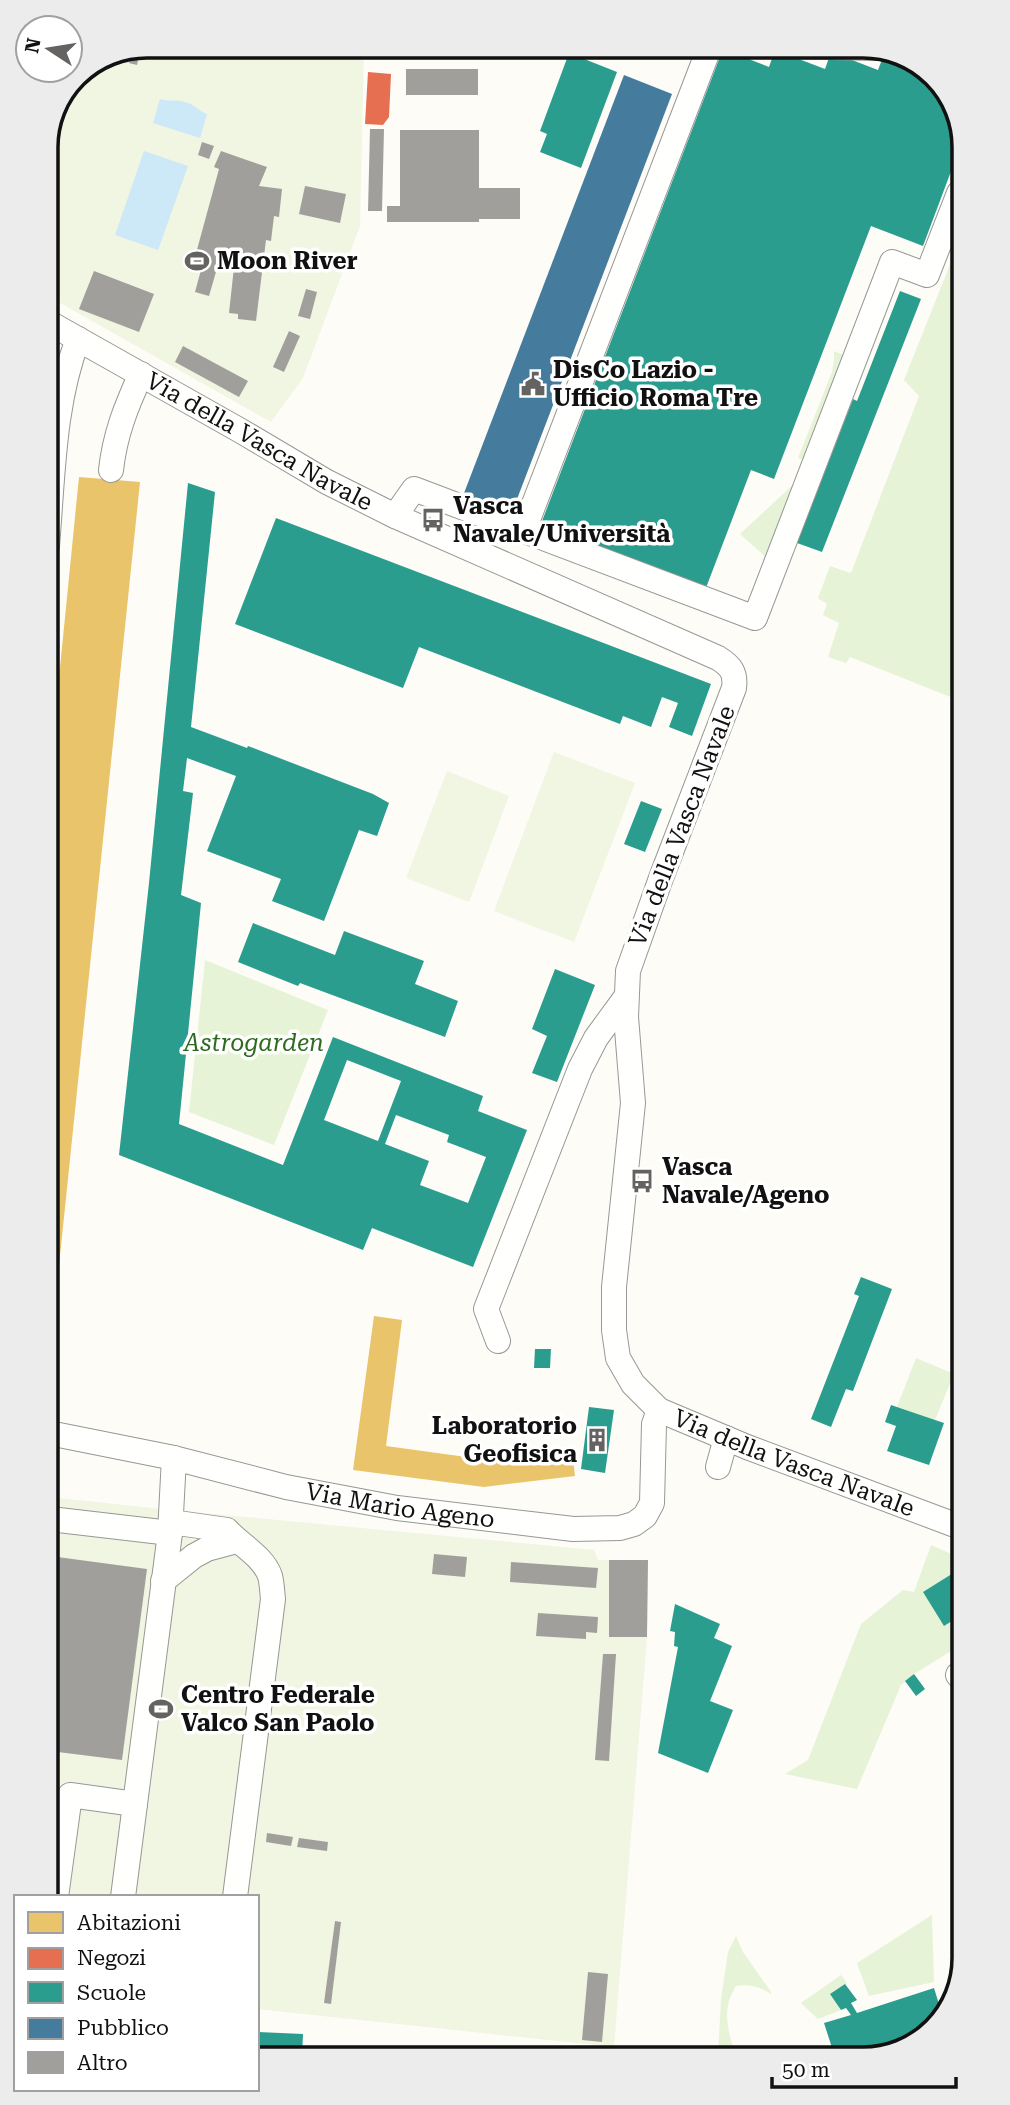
<svg xmlns="http://www.w3.org/2000/svg" width="1010" height="2105" font-family="'Roboto Serif',serif">
<style>
.green{fill:#e7f3d7}
.pitch{fill:#f0f6e1}
.water{fill:#cde8f7}
.homes{fill:#e9c46a}
.shops{fill:#e76f51}
.schools{fill:#2a9d8f;fill-rule:evenodd}
.public{fill:#457b9d}
.building{fill:#a19f9c}
.lines{fill:none;stroke-linecap:round;stroke-linejoin:round}
.minor-casing{stroke:#979795;stroke-width:26}
.minor{stroke:#fffffe;stroke-width:24}
.labels{text-anchor:middle;stroke-width:7;stroke-linejoin:round;paint-order:stroke}
.poi-label{font-size:24px;font-weight:bold;fill:#111;stroke:#fff;text-anchor:start}
.street-label{font-size:24px;fill:#111;stroke:#fff}
.park-label{font-size:24px;font-style:italic;fill:#2f6b1f;stroke:#fff}
.rim{fill:none;stroke:#111;stroke-width:3.5}
</style>
<rect width="100%" height="100%" fill="#fdfcf7"/>
<!-- green -->
<g class="green">
<polygon points="959,242 961,694 958,700 850,657 846,663 828,657 839,623 823,615 827,604 818,598 830,566 851,573 919,396 904,380"/>
<polygon points="834,351 846,356 805,460 798,458 832,372 834,360"/>
<polygon points="798,480 768,559 740,534"/>
<polygon points="205,960 328,1010 274,1145 189,1112"/>
<polygon points="916,1358 954,1374 935,1420 897,1407"/>
<polygon points="931,1545 963,1559 964,1643 914,1674 901,1685 857,1789 785,1774 808,1760 861,1624 903,1590 914,1592"/>
<polygon points="932,1915 934,1982 869,1996 857,1963"/>
<path d="M736,1936L743,1952L771,1992V1994C758,1986 750,1984 736,1986C721,2010 728,2029 735,2055H718L721,1999L728,1952Z"/>
<polygon points="841,1975 847,1983 831,1995 841,2010 818,2019 801,2003"/>
</g>
<!-- pitch -->
<g class="pitch">
<polygon points="147,46 364,46 360,226 303,378 271,422 46,295 46,141 76,75"/>
<polygon points="554,752 635,783 574,942 494,911"/>
<polygon points="447,771 509,796 469,902 406,878"/>
<polygon points="50,1497 161,1509 594,1550 598,1560 648,1560 647,1637 614,2047 257,2009 257,1897 51,1897"/>
</g>
<!-- water -->
<g class="water">
<path d="M160,99C169,102 177,99 185,102C194,104 199,111 207,114L200,138L153,123Z"/>
<polygon points="144,151 188,166 158,250 115,235"/>
</g>
<!-- homes -->
<g class="homes">
<polygon points="79,477 140,482 51,1343 49,1342 48,788"/>
<polygon points="374,1316 402,1320 386,1446 488,1460 572,1450 575,1476 484,1487 353,1470"/>
</g>
<!-- shops -->
<polygon class="shops" points="368,72 391,74 389,117 383,125 365,124"/>
<!-- schools -->
<g class="schools">
<polygon points="723,49 769,67 775,50 825,69 831,52 878,70 885,52 926,67 959,114 959,150 923,246 871,226 774,479 751,470 704,593 539,529"/>
<polygon points="569,53 617,72 581,168 540,152 547,134 540,131"/>
<polygon points="900,291 921,299 822,552 797,543 853,399 857,401"/>
<path d="M188,483L215,492L191,727L247,748L248,746L373,794L389,803L377,836L359,830L324,921L272,901L281,879L207,851L236,776L187,758L183,791L193,793L181,895L201,903L179,1124L283,1165L333,1037L483,1096L478,1111L527,1130L473,1267L372,1228L363,1250L119,1155L149,883ZM347,1060L401,1081L378,1141L324,1120ZM396,1115L449,1135L447,1142L486,1157L468,1203L420,1185L429,1161L385,1144Z"/>
<polygon points="276,518 711,684 692,736 669,727 678,703 662,697 651,727 623,716 620,724 419,647 403,688 235,624"/>
<polygon points="641,801 662,809 645,852 624,844"/>
<polygon points="253,923 335,955 344,931 424,961 415,984 458,1001 445,1037 300,983 298,986 238,962"/>
<polygon points="555,969 595,985 557,1082 532,1073 547,1036 532,1029"/>
<polygon points="962,1233 962,1260 953,1256"/>
<polygon points="861,1277 892,1289 853,1391 846,1389 831,1427 811,1419 859,1296 854,1294"/>
<polygon points="535,1349 551,1349 550,1368 534,1368"/>
<polygon points="891,1405 944,1423 929,1465 887,1451 896,1426 885,1422"/>
<polygon points="589,1407 614,1410 605,1473 581,1469"/>
<polygon points="963,1567 963,1614 944,1626 923,1592"/>
<polygon points="675,1604 720,1624 714,1638 732,1646 710,1701 733,1710 708,1773 658,1753 678,1647 674,1646 675,1632 670,1631"/>
<polygon points="914,1674 925,1689 916,1696 905,1681"/>
<polygon points="845,1984 857,2000 851,2003 857,2013 934,1988 943,2017 902,2049 887,2054 834,2054 824,2023 851,2015 846,2008 841,2010 830,1994"/>
<polygon points="258,2032 303,2034 302,2056 257,2054"/>
</g>
<!-- public -->
<polygon class="public" points="624,75 672,94 509,520 461,501"/>
<!-- building -->
<g class="building">
<polygon points="131,57 138,60 137,65 129,63"/>
<rect x="406" y="69" width="72" height="26"/>
<polygon points="370,129 384,129 382,211 368,211"/>
<polygon points="400,130 479,130 479,188 520,188 520,219 479,219 479,222 387,222 387,206 400,206"/>
<polygon points="202,142 214,146 209,159 198,155"/>
<polygon points="221,151 267,167 259,186 282,189 279,217 274,216 271,241 266,240 256,321 238,319 238,314 229,313 234,267 218,265 209,296 195,292 201,270 192,268 219,169 214,167"/>
<polygon points="305,186 346,194 340,223 299,214"/>
<polygon points="94,271 154,294 139,332 79,309"/>
<polygon points="306,289 317,292 310,319 298,316"/>
<polygon points="289,331 300,336 284,372 273,367"/>
<polygon points="183,346 248,381 239,397 175,362"/>
<polygon points="434,1554 467,1557 465,1577 432,1574"/>
<polygon points="50,1556 147,1569 122,1760 50,1751"/>
<polygon points="609,1560 648,1560 647,1637 609,1637"/>
<polygon points="511,1562 598,1568 596,1588 510,1582"/>
<polygon points="538,1613 598,1617 597,1633 586,1632 586,1639 536,1636"/>
<polygon points="603,1654 616,1654 609,1761 595,1760"/>
<polygon points="267,1833 293,1837 291,1846 266,1842"/>
<polygon points="299,1838 328,1842 327,1851 297,1847"/>
<polygon points="335,1921 341,1922 331,2004 324,2003"/>
<polygon points="588,1972 608,1974 602,2042 582,2040"/>
</g>
<g class="lines">
<!-- minor casing -->
<g class="minor-casing">
<g id="minor">
<polyline points="786,46 875,48"/>
<path id="s1" d="M46,321L241,431L327,482L395,516L718,658C731,666 736,673 734,688L661,878L628,971L626,1017L633,1103L614,1287V1330L618,1358L633,1384L659,1410L747,1447L963,1528"/>
<path d="M111,470C115,434 126,407 141,374"/>
<polyline points="395,516 414,489 755,618 892,262 927,275 959,193"/>
<polyline points="524,530 710,46"/>
<path d="M47,546C53,477 53,404 78,339"/>
<polyline points="498,1341 486,1309 580,1069 596,1038 626,997"/>
<path id="s2" d="M49,1433L174,1458L286,1487L397,1508L573,1529L620,1528L634,1524L645,1516L652,1503L654,1424L659,1410"/>
<polyline points="718,1467 726,1438"/>
<polyline points="50,1519 170,1533"/>
<path d="M171,1522L227,1530C240,1545 263,1556 270,1576C272,1583 272,1591 273,1599L235,1897"/>
<polyline points="163,1581 194,1556 207,1549 237,1541"/>
<polyline points="964,1672 958,1675 964,1681"/>
<polyline points="56,1897 70,1795 135,1804"/>
<polyline points="123,1897 170,1533 174,1458"/>
</g>
</g>
<!-- minor -->
<use href="#minor" class="minor"/>
</g>
<!-- icons -->
<defs>
<g id="stadium-bare" transform="scale(1.89)"><path d="M0-5a6.5 5 0 1 0 0 10a6.5 5 0 1 0 0-10ZM-3.5-1.8h7v3.6h-7Z" fill="#646362" stroke="#fff" stroke-width="2.5" paint-order="stroke"/></g>
<g id="civic-bare" transform="scale(1.89)"><path d="M-.6-6.5H3V-4.5H.6V-3L4-1V1h2V6H-6V1h2V-1L-.6-3ZM-1.2 2.5V6h2.4V2.5Z" fill="#646362" stroke="#fff" stroke-width="2.5" paint-order="stroke"/></g>
<g id="bus-bare" transform="scale(1.89)"><path d="M-5-6H5V4H4V6H2V4H-2V6H-4V4H-5ZM-3.5-4V0h7V-4ZM-3.5 1.2v1.5H-2V1.2ZM2 1.2v1.5H3.5V1.2Z" fill="#646362" stroke="#fff" stroke-width="2.5" paint-order="stroke"/></g>
<g id="building-bare" transform="scale(1.89)"><path d="M-4-6H4V6H1V3H-1V6H-4ZM-2.5-4.3h1.7v1.8h-1.7ZM.8-4.3h1.7v1.8H.8ZM-2.5-1h1.7V.8h-1.7ZM.8-1h1.7V.8H.8Z" fill="#646362" stroke="#fff" stroke-width="2.5" paint-order="stroke"/></g>
</defs>
<g fill-rule="evenodd">
<use href="#stadium-bare" x="197" y="261"/>
<use href="#civic-bare" x="533" y="384"/>
<use href="#bus-bare" x="433" y="520"/>
<use href="#bus-bare" x="642" y="1181"/>
<use href="#building-bare" x="597" y="1440"/>
<use href="#stadium-bare" x="161" y="1709"/>
</g>
<g class="labels">
<!-- poi labels -->
<g class="poi-label">
<text x="217" y="269">Moon River</text>
<text x="553" y="378">DisCo Lazio -<tspan x="553" dy="28">Ufficio Roma Tre</tspan></text>
<text x="453" y="514">Vasca<tspan x="453" dy="28">Navale/Università</tspan></text>
<text x="662" y="1175">Vasca<tspan x="662" dy="28">Navale/Ageno</tspan></text>
<text x="577" y="1434" text-anchor="end">Laboratorio<tspan x="577" dy="28">Geofisica</tspan></text>
<text x="181" y="1703">Centro Federale<tspan x="181" dy="28">Valco San Paolo</tspan></text>
</g>
<!-- street labels -->
<g class="street-label">
<text dy="8" stroke="none"><textPath href="#s1" startOffset="245">Via della Vasca Navale</textPath></text>
<text transform="translate(682 826) rotate(-69)" y="8">Via della Vasca Navale</text>
<text dy="8" stroke="none"><textPath href="#s1" startOffset="1692">Via della Vasca Navale</textPath></text>
<text dy="8" stroke="none"><textPath href="#s2" startOffset="359">Via Mario Ageno</textPath></text>
</g>
<!-- park labels -->
<g class="park-label">
<text x="254" y="1051">Astrogarden</text>
</g>
</g>
<!-- crop -->
<path d="M0 0H1010V2105H0ZM147 58H863A89 89 0 0 1 952 147V1958A89 89 0 0 1 863 2047H147A89 89 0 0 1 58 1958V147A89 89 0 0 1 147 58Z" fill="#ececec" fill-rule="evenodd"/>
<path class="rim" d="M147 58H863A89 89 0 0 1 952 147V1958A89 89 0 0 1 863 2047H147A89 89 0 0 1 58 1958V147A89 89 0 0 1 147 58Z"/>
<!-- legend -->
<rect x="14" y="1895" width="245" height="196" fill="#ffffff" stroke="#a0a0a0" stroke-width="2"/>
<rect x="28" y="1912" width="35" height="21" fill="#e9c46a" stroke="#a0a0a0" stroke-width="2"/>
<text x="77" y="1930" font-size="21" fill="#111111">Abitazioni</text>
<rect x="28" y="1948" width="35" height="21" fill="#e76f51" stroke="#a0a0a0" stroke-width="2"/>
<text x="77" y="1965" font-size="21" fill="#111111">Negozi</text>
<rect x="28" y="1982" width="35" height="21" fill="#2a9d8f" stroke="#a0a0a0" stroke-width="2"/>
<text x="77" y="2000" font-size="21" fill="#111111">Scuole</text>
<rect x="28" y="2018" width="35" height="21" fill="#457b9d" stroke="#a0a0a0" stroke-width="2"/>
<text x="77" y="2035" font-size="21" fill="#111111">Pubblico</text>
<rect x="28" y="2052" width="35" height="21" fill="#a19f9c" stroke="#a0a0a0" stroke-width="2"/>
<text x="77" y="2070" font-size="21" fill="#111111">Altro</text>
<!-- north arrow -->
<g transform="translate(49 49) rotate(282)"><circle r="33" fill="#ffffff" stroke="#a0a0a0" stroke-width="2"/>
<path d="M0-5L12 26L0 18L-12 26Z" fill="#646362"/>
<text y="-10" font-size="19" font-weight="bold" text-anchor="middle" fill="#111111">N</text>
</g>
<!-- scale -->
<path d="M772 2077v10h184v-10" fill="none" stroke="#111111" stroke-width="3.5"/>
<text x="782" y="2077" font-size="21" fill="#111111" stroke="#ffffff" stroke-width="5" paint-order="stroke">50 m</text>
</svg>
